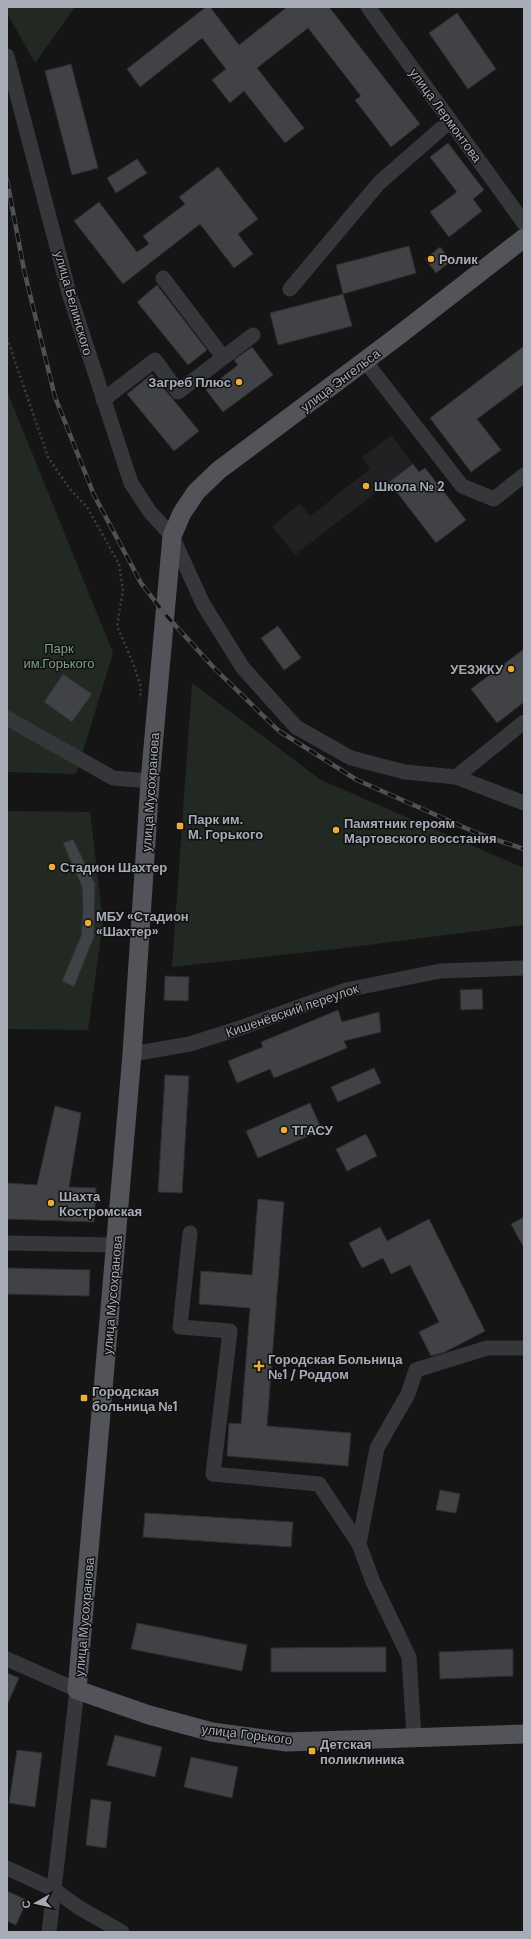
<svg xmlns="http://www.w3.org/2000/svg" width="531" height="1939" font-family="'DM Sans',sans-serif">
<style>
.built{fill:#212123}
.green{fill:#212922}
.building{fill:#414246;stroke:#2f2f32}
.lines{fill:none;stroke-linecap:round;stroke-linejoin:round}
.path{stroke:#3c3e42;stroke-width:2.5;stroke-dasharray:2 3;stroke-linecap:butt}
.minor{stroke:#36373b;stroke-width:15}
.major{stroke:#52545a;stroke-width:19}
.rail-casing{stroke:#4f5156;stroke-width:4.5}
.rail{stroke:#101011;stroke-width:3;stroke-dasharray:9;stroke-linecap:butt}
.poi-dot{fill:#ecad37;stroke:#101011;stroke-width:1.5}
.labels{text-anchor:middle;stroke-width:3;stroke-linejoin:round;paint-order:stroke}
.street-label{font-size:13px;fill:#a7acb6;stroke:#101011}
.poi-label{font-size:13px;font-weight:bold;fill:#a7acb6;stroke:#101011;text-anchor:start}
.park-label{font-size:13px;fill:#7ea180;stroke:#101011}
</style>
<rect width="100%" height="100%" fill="#151516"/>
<!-- built -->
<polygon class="built" points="391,435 413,464 295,555 272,526 300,504 310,516 370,469 362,457"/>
<!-- green -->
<g class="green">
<polygon points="7,7 75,7 35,63 7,13"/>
<polygon points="7,391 113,653 76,774 7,772"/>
<polygon points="192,683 321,780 524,868 524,925 337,949 172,967"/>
<polygon points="7,811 90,812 103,922 88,1030 7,1029"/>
</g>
<!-- building -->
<g class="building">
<polygon points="206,7 210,7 239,45 287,7 329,7 420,124 391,147 355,100 361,96 308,28 257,68 304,128 285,143 244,91 230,103 212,80 226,69 202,38 140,87 127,69"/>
<polygon points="457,13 496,69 468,89 429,33"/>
<polygon points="71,64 98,168 72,175 45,71"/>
<polygon points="448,143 484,190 473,199 482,211 449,237 430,212 457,192 430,157"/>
<polygon points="137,159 147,173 116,193 107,178"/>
<polygon points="218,167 258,219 238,234 253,254 234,268 200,224 123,284 74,221 99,202 137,252 149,244 143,236 185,204 179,197"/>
<polygon points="409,246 416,273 343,294 336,265"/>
<polygon points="440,247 451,261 436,273 425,259"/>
<polygon points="157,285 207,350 188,365 137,302"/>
<polygon points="343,294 352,326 278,345 270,313"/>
<polygon points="524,346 524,384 477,419 501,450 471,472 430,418"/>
<polygon points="252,347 273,375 223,412 206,390 238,365 234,360"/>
<polygon points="152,374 199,431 174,451 127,394"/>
<polygon points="413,464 419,472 425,468 466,520 436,543 389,482"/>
<polygon points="278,626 301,658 284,670 261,638"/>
<polygon points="524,649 524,702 497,723 471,689"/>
<polygon points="63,674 92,694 72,722 44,702"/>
<polygon points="73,839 95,884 94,937 74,987 62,981 81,936 83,911 82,887 63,843"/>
<polygon points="165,976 189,977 188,1001 164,1000"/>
<polygon points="482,989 483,1009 461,1010 460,990"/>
<polygon points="338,1010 342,1022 379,1012 381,1032 344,1041 347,1048 274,1078 270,1069 237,1083 228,1061 263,1047 261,1042"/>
<polygon points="374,1068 381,1083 338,1102 331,1087"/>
<polygon points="165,1075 189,1076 182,1193 158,1192"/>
<polygon points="310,1103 322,1130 258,1158 246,1131"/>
<polygon points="55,1106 81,1113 69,1187 96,1188 94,1222 7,1219 7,1183 37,1185"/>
<polygon points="366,1134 377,1156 347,1171 336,1149"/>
<polygon points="258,1199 284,1202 267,1426 351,1433 348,1466 227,1456 229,1423 241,1424 250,1308 199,1304 201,1271 252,1275"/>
<polygon points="524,1217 524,1248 511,1224"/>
<polygon points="429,1219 485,1331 445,1352 431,1356 419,1332 439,1322 410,1265 391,1274 383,1258 362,1268 349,1243 380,1227 387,1241"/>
<polygon points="7,1268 90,1270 89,1296 7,1294"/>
<polygon points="440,1490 460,1494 456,1513 436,1510"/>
<polygon points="145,1513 293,1522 291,1547 143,1537"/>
<polygon points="137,1623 247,1645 242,1671 131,1649"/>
<polygon points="386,1647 386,1672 271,1672 271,1648"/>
<polygon points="513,1649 513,1676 440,1679 439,1652"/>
<polygon points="7,1673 19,1678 7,1705"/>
<polygon points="115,1735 162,1747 155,1777 107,1765"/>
<polygon points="17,1750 42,1753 35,1807 9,1803"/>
<polygon points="191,1757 238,1767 232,1798 184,1787"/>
<polygon points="91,1799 111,1802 106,1848 86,1845"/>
<polygon points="7,1891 27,1900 16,1925 7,1921"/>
</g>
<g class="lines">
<!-- path -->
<polyline class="path" points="7,338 48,457 69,488 87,507 119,564 123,590 117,626 133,663 141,687 140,699"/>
<!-- minor -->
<g class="minor">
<polyline points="368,7 524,223"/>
<polyline points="7,56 69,293 131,483 150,512 172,536 203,604 243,668 296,727 351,758 405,772 456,777 524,803"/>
<polyline points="163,278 223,357"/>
<polyline points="290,289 379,183 450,121"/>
<polyline points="365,361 462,486 494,499 524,475"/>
<polyline points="103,400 155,360 178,392 253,335"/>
<polyline points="7,718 113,778 150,781"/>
<polyline points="456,777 524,722"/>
<polyline points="132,1054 190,1044 237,1029 346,990 440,971 524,968"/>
<polyline points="190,1233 180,1327 230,1331 213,1474 319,1484 359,1544"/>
<polyline points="7,1243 116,1245"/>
<polyline points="7,1659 77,1690 49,1932"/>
<polyline points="414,1737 409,1657 373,1582 359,1544 377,1448 408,1394 416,1370 487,1348 524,1348"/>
<polyline points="7,1868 55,1890 78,1907 122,1932"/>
</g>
<!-- major -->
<polyline class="major" points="524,238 398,336 219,470 196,492 182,513 172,536 150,781 132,1054 77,1690 149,1715 212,1732 287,1742 524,1734"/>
<!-- rail casing -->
<g class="rail-casing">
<polyline id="rail" points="7,180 24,270 55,397 94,495 141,583 164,613 215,669 279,731 357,780 479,834 524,849"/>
</g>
<!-- rail -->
<use href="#rail" class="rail"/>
</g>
<!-- markers -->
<g class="poi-dot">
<circle cx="431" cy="259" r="4"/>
<circle cx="239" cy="382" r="4"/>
<circle cx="366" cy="486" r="4"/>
<circle cx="511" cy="669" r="4"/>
<rect x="176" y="822" width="8" height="8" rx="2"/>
<circle cx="336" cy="830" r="4"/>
<circle cx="52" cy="867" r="4"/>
<circle cx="88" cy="923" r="4"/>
<circle cx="284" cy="1130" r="4"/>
<circle cx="51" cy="1203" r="4"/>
<path d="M257 1360h4v4h4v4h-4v4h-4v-4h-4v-4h4z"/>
<rect x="80" y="1394" width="8" height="8" rx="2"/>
<rect x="308" y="1747" width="8" height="8" rx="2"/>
</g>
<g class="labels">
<!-- street labels -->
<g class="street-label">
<text transform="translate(446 115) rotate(54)" y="5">улица Лермонтова</text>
<text transform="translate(74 303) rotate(74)" y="5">улица Белинского</text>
<text transform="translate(340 380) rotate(-37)" y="5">улица Энгельса</text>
<text transform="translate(150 792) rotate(-86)" y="5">улица Мусохранова</text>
<text transform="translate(292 1010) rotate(-19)" y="5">Кишенёвский переулок</text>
<text transform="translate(112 1295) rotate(-85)" y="5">улица Мусохранова</text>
<text transform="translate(84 1617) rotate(-85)" y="5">улица Мусохранова</text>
<text transform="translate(247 1734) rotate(7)" y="5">улица Горького</text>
</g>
<!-- poi labels -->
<g class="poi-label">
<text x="439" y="264">Ролик</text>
<text x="231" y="387" text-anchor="end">Загреб Плюс</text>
<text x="374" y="491">Школа № 2</text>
<text x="503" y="674" text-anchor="end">УЕЗЖКУ</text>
<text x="188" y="824">Парк им.<tspan x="188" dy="15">М. Горького</tspan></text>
<text x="344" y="828">Памятник героям<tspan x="344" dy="15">Мартовского восстания</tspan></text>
<text x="60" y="872">Стадион Шахтер</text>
<text x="96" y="921">МБУ «Стадион<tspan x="96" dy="15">«Шахтер»</tspan></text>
<text x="292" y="1135">ТГАСУ</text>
<text x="59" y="1201">Шахта<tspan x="59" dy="15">Костромская</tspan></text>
<text x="268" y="1364">Городская Больница<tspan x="268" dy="15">№1 / Роддом</tspan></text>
<text x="92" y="1396">Городская<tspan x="92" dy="15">больница №1</tspan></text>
<text x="320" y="1749">Детская<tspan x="320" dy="15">поликлиника</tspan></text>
</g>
<!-- park labels -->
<g class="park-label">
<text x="59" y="653">Парк<tspan x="59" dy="15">им.Горького</tspan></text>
</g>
</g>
<!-- border -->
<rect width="531" height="1939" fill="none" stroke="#a7acb6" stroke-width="16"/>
<!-- north arrow -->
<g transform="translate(36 1903) rotate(262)" stroke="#101011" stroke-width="3" paint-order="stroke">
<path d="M0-3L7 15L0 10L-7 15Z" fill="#a7acb6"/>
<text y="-6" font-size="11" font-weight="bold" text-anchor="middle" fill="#a7acb6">С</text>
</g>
</svg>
